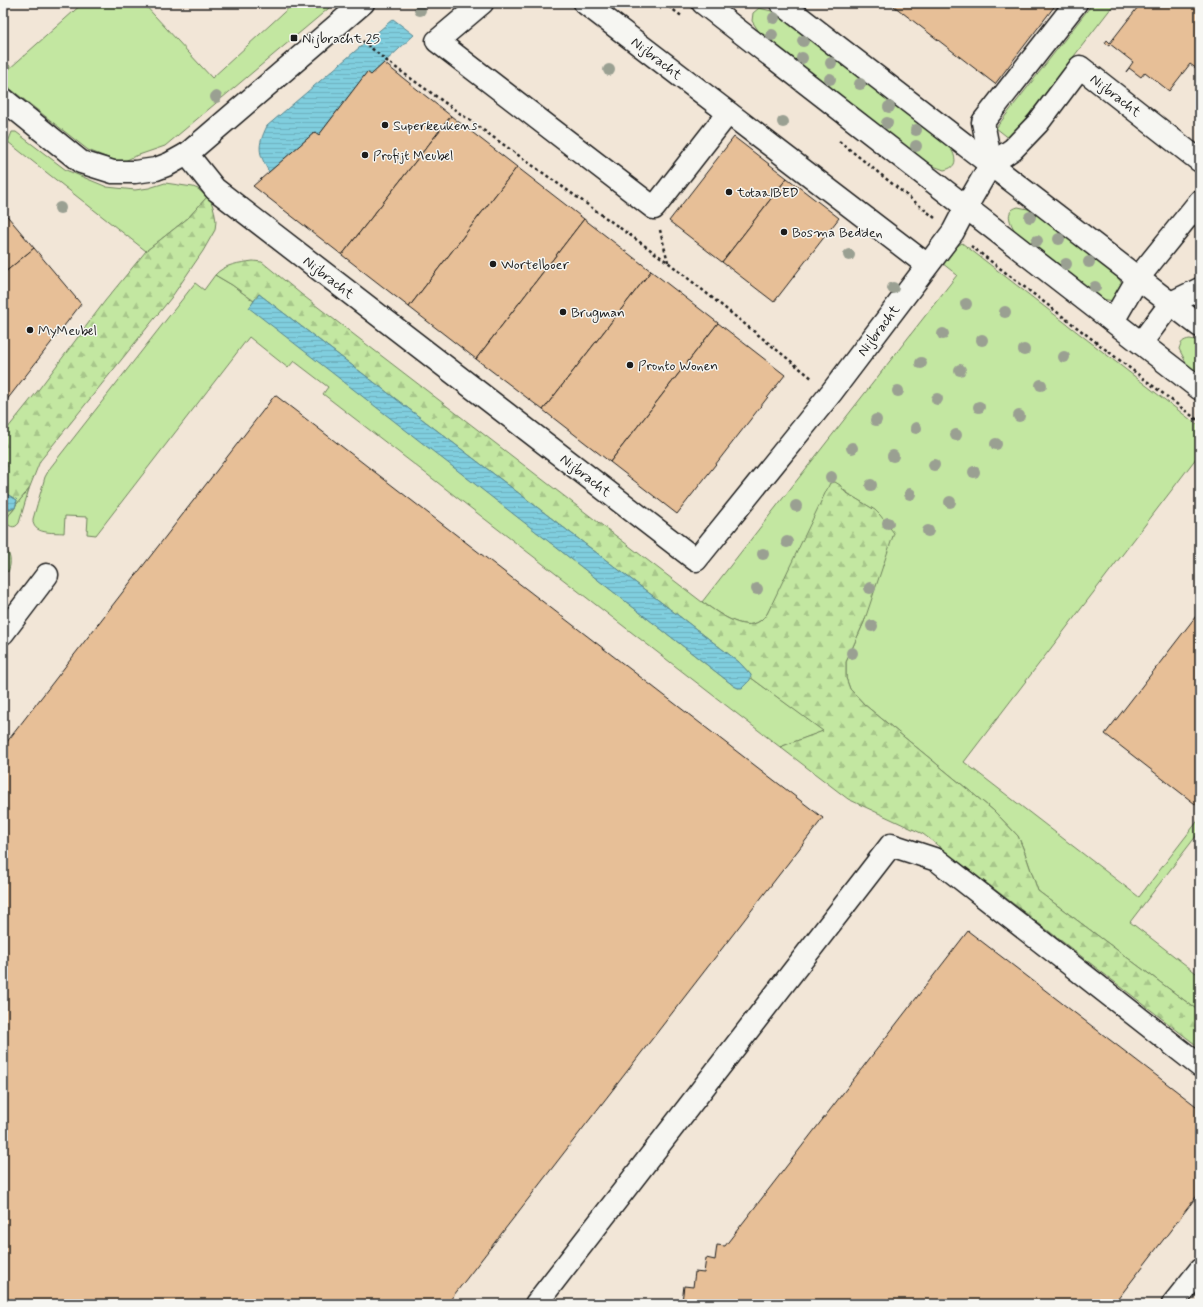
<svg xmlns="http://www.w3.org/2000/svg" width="1203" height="1307" font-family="Mynerve,sans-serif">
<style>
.built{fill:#f2e6d7}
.green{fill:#c3e7a1;stroke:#70825e}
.forest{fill:url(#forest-firs);stroke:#70825e}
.water{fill:url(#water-rules);stroke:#588790}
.building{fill:#e7bf97;stroke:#1c1c1c}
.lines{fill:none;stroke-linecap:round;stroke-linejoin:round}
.minor-casing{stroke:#1c1c1c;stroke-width:25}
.path{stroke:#1c1c1c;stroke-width:2.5;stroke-dasharray:3 3;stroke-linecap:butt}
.minor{stroke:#f6f6f2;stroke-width:22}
.tree{fill:#9aa092}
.poi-dot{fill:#1c1c1c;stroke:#f6f6f2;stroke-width:1.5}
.labels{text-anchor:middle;stroke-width:3;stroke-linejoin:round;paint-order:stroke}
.poi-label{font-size:14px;fill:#1c1c1c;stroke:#f6f6f2;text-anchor:start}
.street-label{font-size:14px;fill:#1c1c1c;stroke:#f6f6f2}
</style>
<defs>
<pattern id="forest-firs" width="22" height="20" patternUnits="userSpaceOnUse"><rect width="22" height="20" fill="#c3e7a1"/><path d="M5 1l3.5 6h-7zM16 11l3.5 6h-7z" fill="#a7c68a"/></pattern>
<pattern id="water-rules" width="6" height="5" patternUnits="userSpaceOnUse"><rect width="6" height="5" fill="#80cede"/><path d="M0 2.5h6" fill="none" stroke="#6eb0be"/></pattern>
</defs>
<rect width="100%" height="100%" fill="#f6f6f2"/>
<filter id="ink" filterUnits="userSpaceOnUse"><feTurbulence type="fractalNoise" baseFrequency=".025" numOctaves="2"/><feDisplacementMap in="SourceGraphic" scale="8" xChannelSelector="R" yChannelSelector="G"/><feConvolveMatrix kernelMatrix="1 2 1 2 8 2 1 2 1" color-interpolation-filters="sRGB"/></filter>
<g filter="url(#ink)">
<!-- built -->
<rect class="built" x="3" y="3" width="1197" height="1301"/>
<!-- green -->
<g class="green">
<polygon points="83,3 143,3 212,78 294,3 335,3 165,146 133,157 121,163 88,150 3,83 3,61 10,66 9,69"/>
<polygon points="1093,3 1115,3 1010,139 996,128"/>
<path d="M759,8L776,12L950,147C956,157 959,167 944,170L920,161L763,38L752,21L753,13Z"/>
<polygon points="12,132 16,132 66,170 107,187 135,190 149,188 165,183 193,187 198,189 207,197 188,218 146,251 8,142"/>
<path d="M1018,207L1033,210L1111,268L1123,285L1114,301L1101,299L1016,233C1011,224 1003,211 1018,207Z"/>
<path d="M962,243L1200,427V453L964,762L1139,897L1200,818V831L1130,922L1200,976V1012L1038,891L1025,853L1018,836L994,811L865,705L850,689L846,678V662L864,622L880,515C867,503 850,498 839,485L767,614C765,616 763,619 760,621C743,633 716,611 702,602L957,275L942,263L954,248Z"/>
<path d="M215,275L232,285L254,301L250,308L734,686L739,688L750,677L824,731L780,747L323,394L328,387L294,361L288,368L249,337L96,535L87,534L88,517L65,516L64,533C53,532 32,535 33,519L45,477L50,468L195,283L204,290Z"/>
<path d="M1190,339L1200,341V381L1189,368L1179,349C1181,342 1183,340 1190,339Z"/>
<path d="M29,489L19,523C14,530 9,526 4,521L15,508L16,505Z"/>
<path d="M3,546C11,553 12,563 8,572L3,568Z"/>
</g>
<!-- forest -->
<g class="forest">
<polygon points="207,197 211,201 214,210 216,221 215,230 203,251 171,298 40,461 29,489 16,505 17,500 3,492 3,434 36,393 105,301 146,251 188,218"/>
<path d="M253,261L262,262L301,294L702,602C716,611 743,633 760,621C762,619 765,616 767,614L830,483L835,482L840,485L845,492L875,510L880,515L894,533L864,622L846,662V678L850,689L865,705L994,811L1018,836L1025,853L1038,891L1200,1012V1048L923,834L848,799L780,747L823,731L750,677L751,675L739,662L259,294L254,301L232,285L215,275C225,264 239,263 253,261Z"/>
<polygon points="3,506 8,509 14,509 4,521"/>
</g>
<!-- water -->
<g class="water">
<path d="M393,19L414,35L371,75L367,73L319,135L315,132L269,172C258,152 257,147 267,126Z"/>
<polygon points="259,294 739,662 751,675 750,680 742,688 738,688 734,686 249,308"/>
<polygon points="3,492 17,500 15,508 8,509 3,506"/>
</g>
<!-- building -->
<g class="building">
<polygon points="890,3 1057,3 995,84"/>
<polygon points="1141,3 1200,3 1200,71 1190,64 1169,91 1145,72 1141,77 1129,68 1126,72 1133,62 1110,44 1109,46 1105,43 1107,40 1110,43"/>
<polygon points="384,63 451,116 342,255 253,186 315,132 319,135 367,72 371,75"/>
<polygon points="451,116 517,167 409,307 342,255"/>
<polygon points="734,137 787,178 722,262 669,221"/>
<polygon points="517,167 584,219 476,359 409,307"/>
<polygon points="787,178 839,218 774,302 722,262"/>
<polygon points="3,211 34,248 3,274"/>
<polygon points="584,219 651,271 543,410 476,359"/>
<polygon points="34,248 81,304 3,405 3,274"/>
<polygon points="651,271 718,323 610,462 543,410"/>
<polygon points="718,323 785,375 677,514 610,462"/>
<polygon points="275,395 823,818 447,1304 3,1304 3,747"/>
<polygon points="1196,616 1200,620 1199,807 1105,734"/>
<polygon points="968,931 1200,1109 1200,1192 1114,1304 673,1304 674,1300 682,1301 684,1286 693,1287 695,1272 704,1273 706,1258 715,1260 717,1245 725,1246"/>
</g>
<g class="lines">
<!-- minor casing -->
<g class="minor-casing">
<g id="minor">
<polyline points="482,3 437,41 654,208 728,113"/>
<polyline points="585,3 927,265"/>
<polyline points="703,3 1200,389"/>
<polyline points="781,3 1200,326"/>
<polyline points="3,99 81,162 113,172 135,172 156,169 169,164 187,154 363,3"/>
<polyline points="187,154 215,189 696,560 831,393 953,232 966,207 991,164 1013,149 1038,123 1080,67 1200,161"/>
<polyline points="991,164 983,122 1076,3"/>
<polyline points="1113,321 1138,278 1200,201"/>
<polyline points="1141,343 1171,303 1200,289"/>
<polyline points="3,633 47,575"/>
<polyline points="536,1304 891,845 937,860 1200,1066"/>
<polyline points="1173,1304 1200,1270"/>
</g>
</g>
<!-- path -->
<g class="path">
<polyline points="664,3 683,17"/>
<polyline points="358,37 388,62 669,263 813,379"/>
<polyline points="839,141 935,218"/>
<polyline points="660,230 668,262"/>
<polyline points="971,246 1200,422"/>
</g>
<!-- minor -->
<use href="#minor" class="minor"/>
</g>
<!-- trees -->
<g class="tree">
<circle cx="420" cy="10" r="6"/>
<circle cx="774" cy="18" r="6"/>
<circle cx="772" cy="35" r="6"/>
<circle cx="803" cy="41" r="6"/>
<circle cx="802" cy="58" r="6"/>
<circle cx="831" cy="63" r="6"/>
<circle cx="609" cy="70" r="6"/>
<circle cx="830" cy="79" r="6"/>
<circle cx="860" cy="84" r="6"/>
<circle cx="216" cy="97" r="6"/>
<circle cx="889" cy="107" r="6"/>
<circle cx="783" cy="122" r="6"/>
<circle cx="887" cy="123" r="6"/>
<circle cx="916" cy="130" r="6"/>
<circle cx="916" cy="146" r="6"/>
<circle cx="60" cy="208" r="6"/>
<circle cx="1030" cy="217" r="6"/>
<circle cx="1059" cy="239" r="6"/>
<circle cx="1037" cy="241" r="6"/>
<circle cx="849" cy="255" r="6"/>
<circle cx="1089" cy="262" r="6"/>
<circle cx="1066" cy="264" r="6"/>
<circle cx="1095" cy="287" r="6"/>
<circle cx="893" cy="288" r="6"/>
<circle cx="966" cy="304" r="6"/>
<circle cx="1005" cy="312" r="6"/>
<circle cx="943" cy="334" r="6"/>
<circle cx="982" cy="340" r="6"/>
<circle cx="1024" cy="350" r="6"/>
<circle cx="1064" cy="357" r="6"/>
<circle cx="921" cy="363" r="6"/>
<circle cx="960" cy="370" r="6"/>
<circle cx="1041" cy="385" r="6"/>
<circle cx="898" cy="391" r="6"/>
<circle cx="937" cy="399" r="6"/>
<circle cx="979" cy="407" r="6"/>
<circle cx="1019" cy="416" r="6"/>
<circle cx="876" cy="420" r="6"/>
<circle cx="916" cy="428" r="6"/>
<circle cx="956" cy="435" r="6"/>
<circle cx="996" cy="444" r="6"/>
<circle cx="852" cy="448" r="6"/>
<circle cx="893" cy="456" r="6"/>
<circle cx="934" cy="465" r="6"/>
<circle cx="974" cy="472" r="6"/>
<circle cx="831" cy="477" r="6"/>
<circle cx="871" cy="485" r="6"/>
<circle cx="910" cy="494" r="6"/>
<circle cx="950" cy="502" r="6"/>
<circle cx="796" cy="506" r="6"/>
<circle cx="888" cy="523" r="6"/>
<circle cx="928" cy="531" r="6"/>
<circle cx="787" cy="542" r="6"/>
<circle cx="763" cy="554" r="6"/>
<circle cx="870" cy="588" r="6"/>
<circle cx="757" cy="589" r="6"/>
<circle cx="872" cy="626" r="6"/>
<circle cx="852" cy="653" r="6"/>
</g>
</g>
<!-- markers -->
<g class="poi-dot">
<rect x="290" y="34" width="8" height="8" rx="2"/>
<circle cx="385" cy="125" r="4"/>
<circle cx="365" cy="155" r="4"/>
<circle cx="729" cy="192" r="4"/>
<circle cx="784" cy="232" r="4"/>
<circle cx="493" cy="264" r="4"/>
<circle cx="563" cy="312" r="4"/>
<circle cx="30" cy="330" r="4"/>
<circle cx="630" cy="365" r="4"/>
</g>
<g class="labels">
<!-- poi labels -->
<g class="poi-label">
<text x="302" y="43">Nijbracht 25</text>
<text x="393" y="130">Superkeukens</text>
<text x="373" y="160">Profijt Meubel</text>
<text x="737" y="197">totaalBED</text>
<text x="792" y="237">Bosma Bedden</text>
<text x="501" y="269">Wortelboer</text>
<text x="571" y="317">Brugman</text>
<text x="38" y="335">MyMeubel</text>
<text x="638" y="370">Pronto Wonen</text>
</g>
<!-- street labels -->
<g class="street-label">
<text transform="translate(657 58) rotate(38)" y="5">Nijbracht</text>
<text transform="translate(1116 95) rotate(38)" y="5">Nijbracht</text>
<text transform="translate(329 277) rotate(38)" y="5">Nijbracht</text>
<text transform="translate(878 330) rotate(-53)" y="5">Nijbracht</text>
<text transform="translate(586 475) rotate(38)" y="5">Nijbracht</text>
</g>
</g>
<!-- margin -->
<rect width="1203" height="1307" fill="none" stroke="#f6f6f2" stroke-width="16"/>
<rect x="8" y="8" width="1187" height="1291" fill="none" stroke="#1c1c1c" stroke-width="1.5" filter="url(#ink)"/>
</svg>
